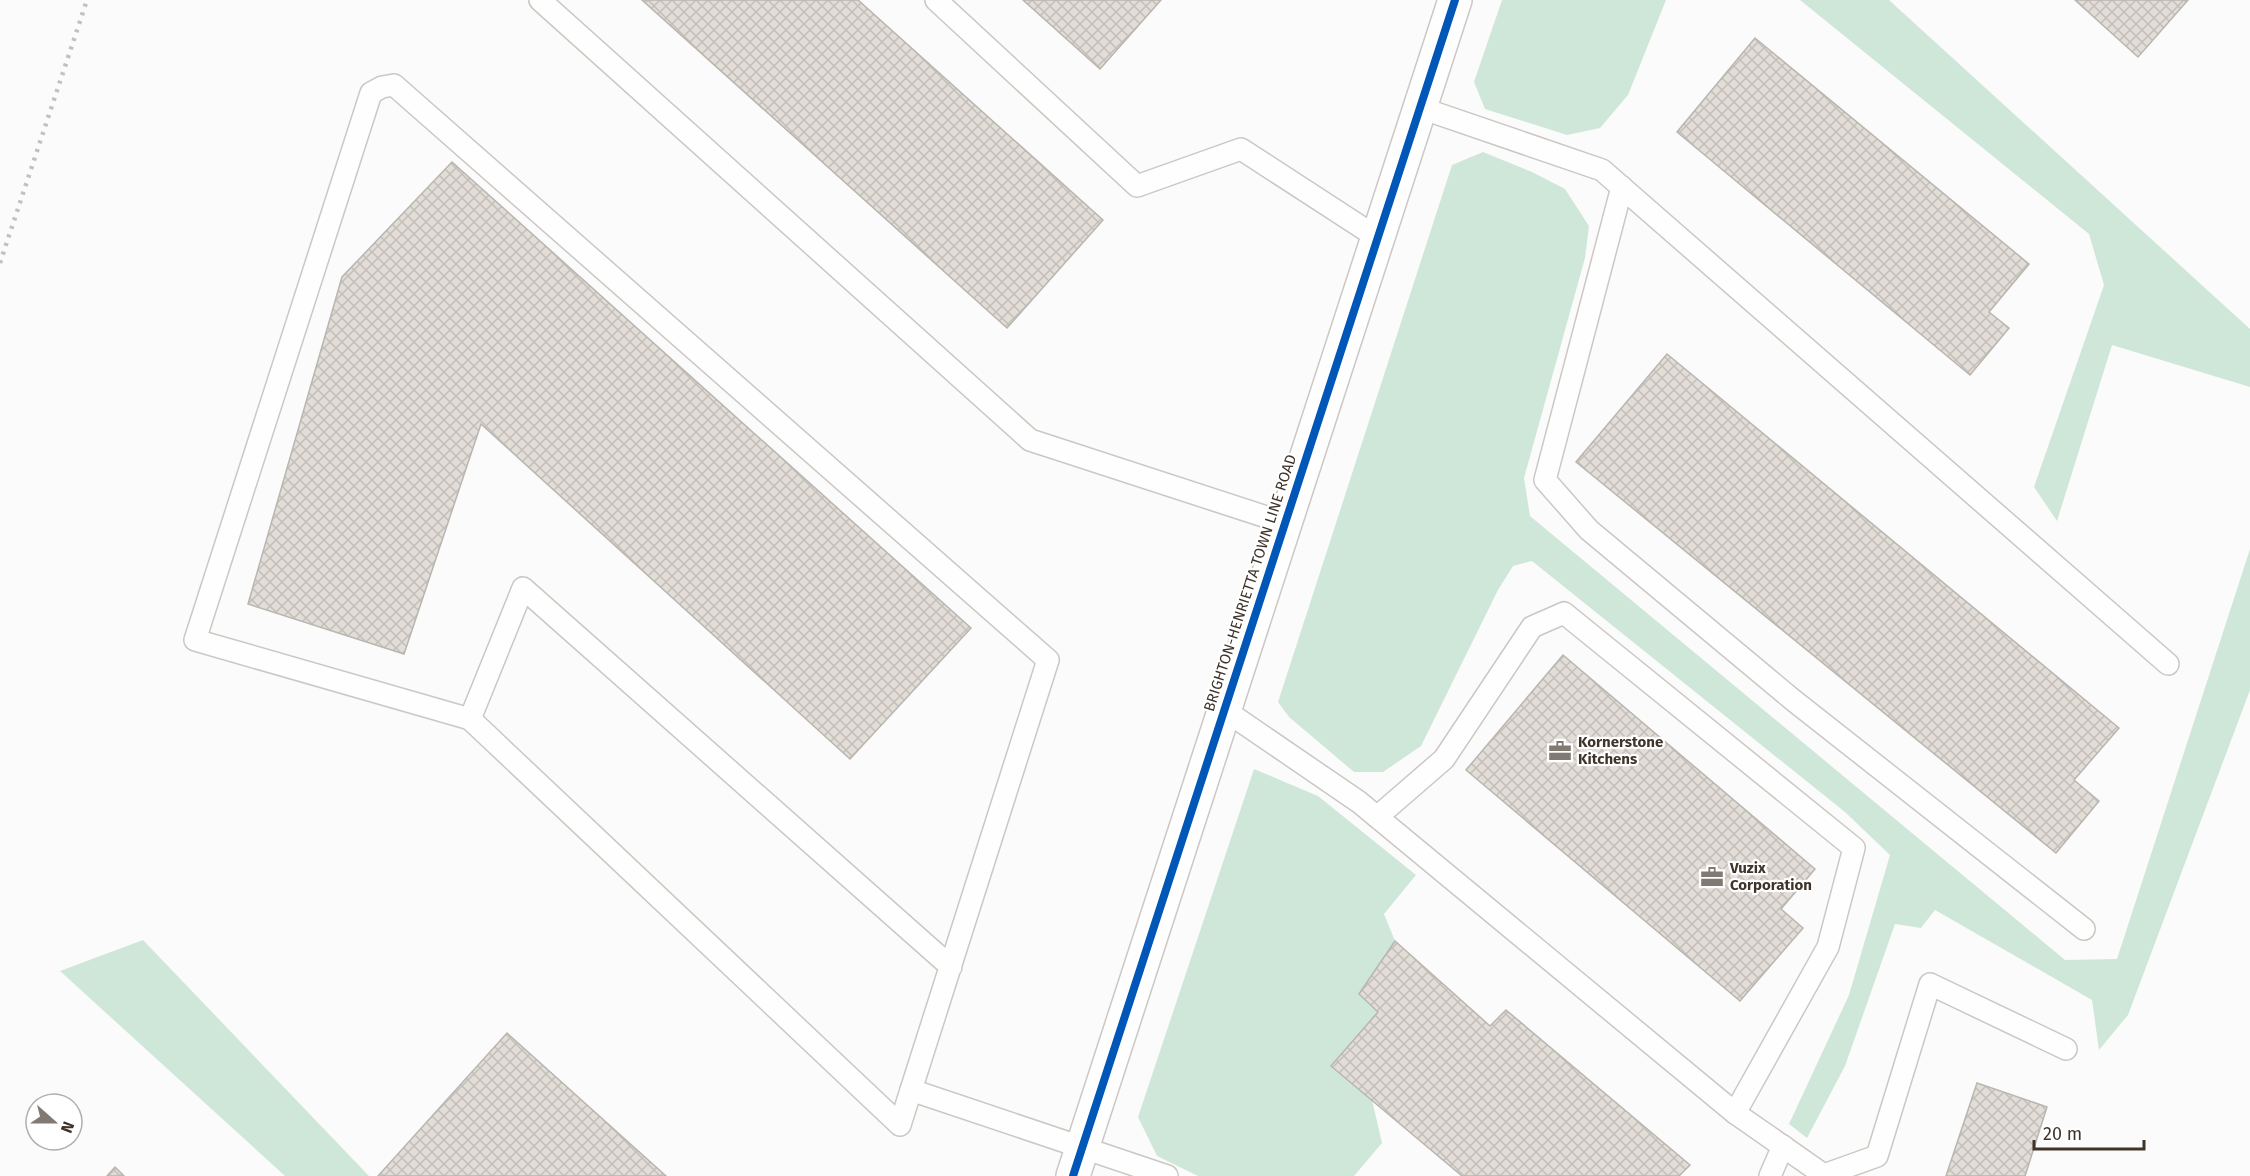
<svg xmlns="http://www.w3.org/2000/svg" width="2250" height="1176" font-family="'Fira Sans',sans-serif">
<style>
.grass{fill:#cfe7d9}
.building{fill:url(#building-cross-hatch);stroke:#b9b5af;stroke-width:1.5}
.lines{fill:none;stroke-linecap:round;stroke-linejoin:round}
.lane-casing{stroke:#ccc7c2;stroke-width:24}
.secondary-casing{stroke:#ccc7c2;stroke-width:36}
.lane{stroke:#fefefe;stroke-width:21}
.secondary{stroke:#fefefe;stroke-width:33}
.rail{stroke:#c2c1c0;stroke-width:4.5;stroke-dasharray:3 6;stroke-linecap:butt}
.cycleway-casing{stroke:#fff;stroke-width:11}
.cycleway{stroke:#0057b8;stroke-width:8}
.labels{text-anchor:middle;stroke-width:4.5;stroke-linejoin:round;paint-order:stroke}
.street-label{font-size:15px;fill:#3f3429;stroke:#fff}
.poi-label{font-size:15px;font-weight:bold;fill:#3f3429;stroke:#fff;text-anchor:start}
</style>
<defs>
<pattern id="building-cross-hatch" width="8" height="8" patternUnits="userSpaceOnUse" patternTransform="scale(1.5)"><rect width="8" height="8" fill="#e2ddd7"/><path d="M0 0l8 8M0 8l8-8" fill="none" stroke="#c3beb9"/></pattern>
</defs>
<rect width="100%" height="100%" fill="#fbfbfb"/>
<!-- grass -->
<g class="grass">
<polygon points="1502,0 1666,0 1628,95 1600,128 1567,135 1485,109 1474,82"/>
<polygon points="1800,0 1889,0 2250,329 2250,387 2112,345 2057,521 2034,487 2104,285 2089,234"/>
<polygon points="1483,152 1532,172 1565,189 1589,226 1585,258 1524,478 1530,516 2065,960 2117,959 2250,549 2250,690 2128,1015 2099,1050 2092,1000 1935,910 1921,928 1895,924 1845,1066 1807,1138 1789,1124 1849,995 1890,855 1845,812 1532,561 1513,566 1498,590 1421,746 1383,772 1354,772 1289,717 1278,702 1452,165"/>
<polygon points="1254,769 1318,796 1416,875 1384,914 1395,941 1359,994 1378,1012 1332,1066 1372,1100 1382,1143 1354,1176 1198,1176 1157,1156 1138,1117"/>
<polygon points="143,940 369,1176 285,1176 60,971"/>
</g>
<!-- building -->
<g class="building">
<polygon points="642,0 858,0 1103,220 1007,328"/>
<polygon points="1023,0 1161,0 1100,69"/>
<polygon points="2075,0 2188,0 2138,57"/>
<polygon points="1755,38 2029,264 1989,312 2009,328 1970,375 1677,132"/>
<polygon points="452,162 971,628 850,759 481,424 404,654 248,604 342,277"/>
<polygon points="1667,354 2119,728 2074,780 2099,801 2056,853 1576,462"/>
<polygon points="1563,655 1815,869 1781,909 1803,928 1740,1001 1466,770"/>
<polygon points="1395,941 1490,1026 1506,1010 1690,1165 1679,1176 1462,1176 1331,1066 1378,1012 1359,994"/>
<polygon points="507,1033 666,1176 378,1176"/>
<polygon points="1977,1083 2047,1107 2025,1176 1946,1176"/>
<polygon points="115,1167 124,1176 107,1176"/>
</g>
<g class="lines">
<!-- lane casing -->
<g class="lane-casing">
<g id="lane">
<polyline points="540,0 1030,440 1285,523"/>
<polyline points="936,0 1137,186 1241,149 1378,238"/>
<polyline points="1421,108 1602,170 2168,664"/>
<polyline points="1622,187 1545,480 1589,530 1793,700 2084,929"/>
<polyline points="1223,709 1359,802 1735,1113 1824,1175 1877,1156 1930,984 2066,1049"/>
<polyline points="470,719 900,1125 911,1090"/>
<polyline points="1377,817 1444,759 1532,627 1564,613 1854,848 1828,947 1735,1113"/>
<polyline points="951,967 523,588 470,719 195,640 371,93 382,87 394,85 1048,660 911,1090 1167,1176"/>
<polyline points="1770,1176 1783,1146"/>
</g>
</g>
<!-- secondary casing -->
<g class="secondary-casing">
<polyline id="secondary" points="1073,1176 1455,0"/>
</g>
<!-- lane -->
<use href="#lane" class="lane"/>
<!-- secondary -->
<use href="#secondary" class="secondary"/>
<!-- rail -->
<polyline class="rail" points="0,263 87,0"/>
<!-- cycleway casing -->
<g class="cycleway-casing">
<polyline id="cycleway" points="1073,1176 1455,0"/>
</g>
<!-- cycleway -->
<use href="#cycleway" class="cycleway"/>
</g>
<!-- icons -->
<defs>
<g id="office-bare" transform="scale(1.8)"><path d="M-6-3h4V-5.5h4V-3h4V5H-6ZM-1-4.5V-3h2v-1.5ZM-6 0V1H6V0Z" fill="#817a72" stroke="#fff" stroke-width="2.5" paint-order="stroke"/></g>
</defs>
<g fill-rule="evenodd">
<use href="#office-bare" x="1560" y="751"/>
<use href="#office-bare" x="1712" y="877"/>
</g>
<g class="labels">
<!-- street labels -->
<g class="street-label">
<text transform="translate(1250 583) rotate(-72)" y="5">BRIGHTON-HENRIETTA TOWN LINE ROAD</text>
</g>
<!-- poi labels -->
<g class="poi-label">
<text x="1578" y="747">Kornerstone<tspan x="1578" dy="17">Kitchens</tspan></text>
<text x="1730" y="873">Vuzix<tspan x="1730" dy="17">Corporation</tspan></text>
</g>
</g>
<!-- north arrow -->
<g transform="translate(54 1122) rotate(111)"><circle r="28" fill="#ffffff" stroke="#b2aea9" stroke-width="1.5"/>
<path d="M0-4.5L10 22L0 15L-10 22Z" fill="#817a72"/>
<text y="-9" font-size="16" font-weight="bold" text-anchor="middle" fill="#3f3429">N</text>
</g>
<!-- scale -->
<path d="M2034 1140v9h110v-9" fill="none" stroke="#3f3429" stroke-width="3"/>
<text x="2043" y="1140" font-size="18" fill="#3f3429" stroke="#ffffff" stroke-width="4.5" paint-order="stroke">20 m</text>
</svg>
